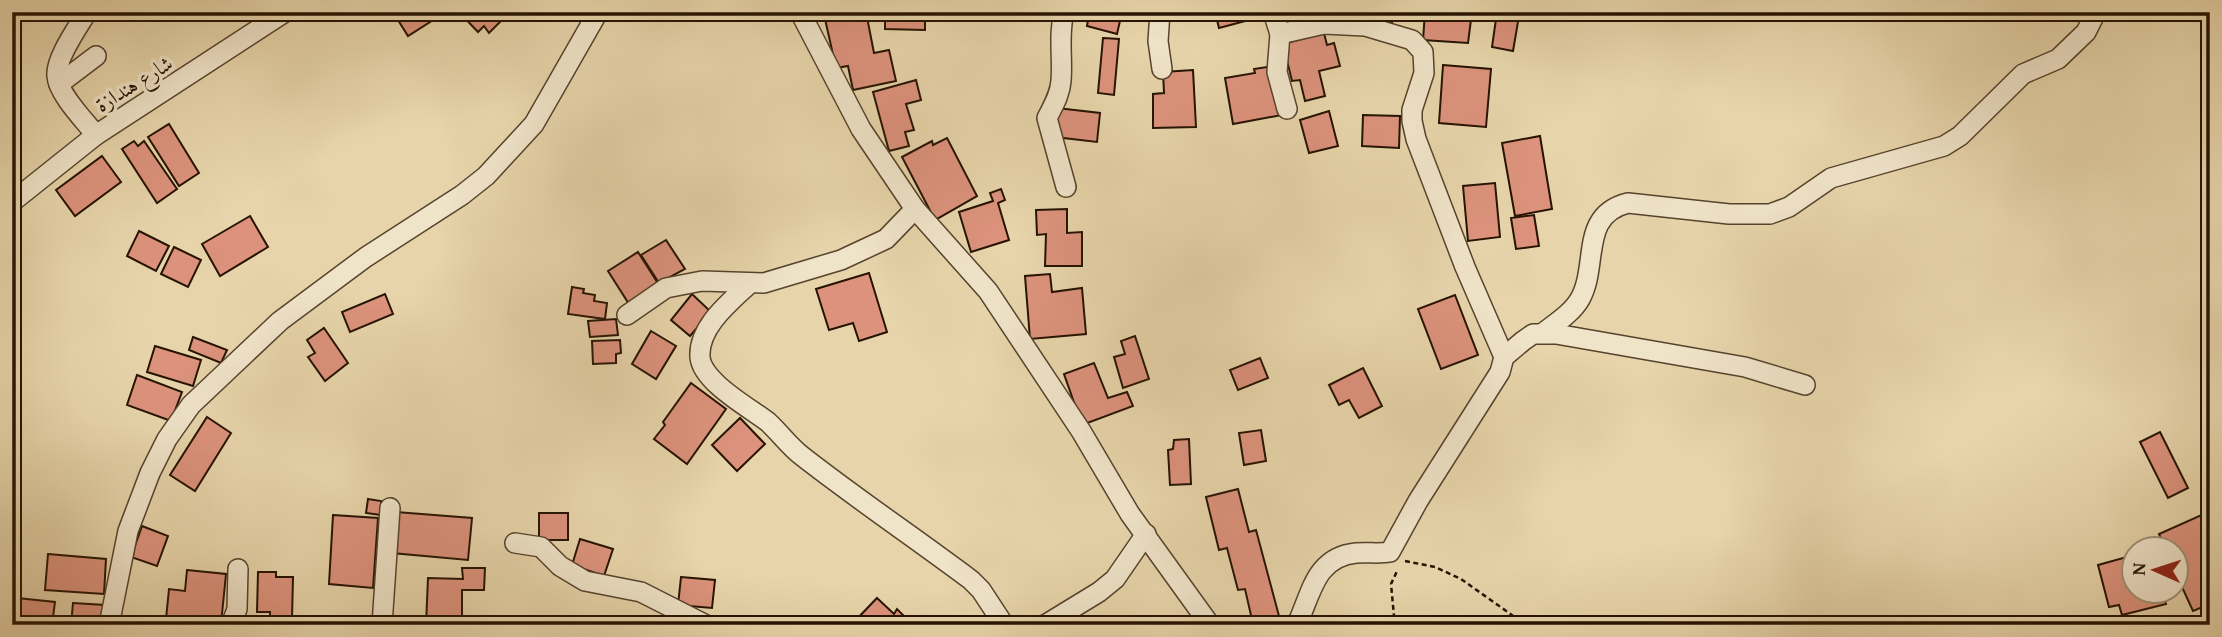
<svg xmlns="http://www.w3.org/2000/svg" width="2222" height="637" font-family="'Gentium Book Plus',Amiri,serif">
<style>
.building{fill:#dc927c;stroke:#261302;stroke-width:2}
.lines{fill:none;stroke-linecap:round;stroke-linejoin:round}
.minor-casing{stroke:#56432c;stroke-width:22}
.path{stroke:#261302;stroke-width:2.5;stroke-dasharray:5 3.5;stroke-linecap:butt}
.minor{stroke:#efe3c8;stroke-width:19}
.labels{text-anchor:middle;stroke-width:7;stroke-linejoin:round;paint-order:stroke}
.street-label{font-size:21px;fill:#261302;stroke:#efe3c8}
</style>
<rect width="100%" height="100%" fill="#e7d4aa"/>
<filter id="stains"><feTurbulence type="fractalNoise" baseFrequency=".00286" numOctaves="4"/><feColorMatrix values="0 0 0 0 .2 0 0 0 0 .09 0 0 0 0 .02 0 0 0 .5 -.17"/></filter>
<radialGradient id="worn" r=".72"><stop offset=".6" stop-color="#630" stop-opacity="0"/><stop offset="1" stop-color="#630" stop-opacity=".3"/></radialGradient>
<!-- building -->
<g class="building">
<polygon points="393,12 439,12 441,15 408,36"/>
<polygon points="459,12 496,12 502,20 489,33 484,26 478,32"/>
<polygon points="813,12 866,12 874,53 889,50 896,81 853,90 848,66 836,68 825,19 815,21"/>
<polygon points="885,12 925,12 925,30 885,29"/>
<polygon points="1080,12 1122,12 1117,34 1087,26 1088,20 1079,18"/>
<polygon points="1215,12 1263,12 1264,16 1219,28"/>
<polygon points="1357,12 1393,12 1392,23 1357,20"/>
<polygon points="1425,12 1472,12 1468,43 1423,40"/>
<polygon points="1497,12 1519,16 1513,51 1492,47"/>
<polygon points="1324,33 1327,45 1334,43 1340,66 1319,71 1325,96 1305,101 1300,80 1292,81 1283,44"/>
<polygon points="1103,38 1119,39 1114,95 1098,93"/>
<polygon points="1443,65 1491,69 1486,127 1439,123"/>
<polygon points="1273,66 1282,115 1233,124 1225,78 1255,73 1254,69"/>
<polygon points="1193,70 1196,127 1153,128 1153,94 1164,93 1163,72"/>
<polygon points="916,80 921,100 906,104 914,130 905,132 909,146 889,151 873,92"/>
<polygon points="1057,108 1100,113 1097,142 1055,137"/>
<polygon points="1329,111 1338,146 1309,153 1300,120"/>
<polygon points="1363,115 1400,116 1399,148 1362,146"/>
<polygon points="169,124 199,173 179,186 148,137"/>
<polygon points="1540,136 1552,209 1515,216 1502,143"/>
<polygon points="947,138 977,196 935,220 902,157 932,141 933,145"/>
<polygon points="134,141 138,146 144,141 177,189 157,203 122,149"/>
<polygon points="102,156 121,182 75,216 56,190"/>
<polygon points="1495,183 1500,237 1468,241 1463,186"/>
<polygon points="1001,189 1005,200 998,203 1009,240 971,252 959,212 993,201 990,193"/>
<polygon points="1067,209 1067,233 1082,232 1082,266 1045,266 1046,234 1037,235 1036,210"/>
<polygon points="1534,215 1539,246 1516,249 1511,218"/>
<polygon points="250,216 268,247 220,276 202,244"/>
<polygon points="139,231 169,246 156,271 127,256"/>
<polygon points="666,240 685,269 659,283 641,255"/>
<polygon points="174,247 201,260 188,287 161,274"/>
<polygon points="638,252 659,285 629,304 608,271"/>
<polygon points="869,273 887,332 859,341 853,323 829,330 816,289"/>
<polygon points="1050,274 1052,292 1082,288 1086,334 1030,339 1025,276"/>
<polygon points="572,287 584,289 583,293 595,295 594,301 607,303 605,319 568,314"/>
<polygon points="385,294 393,314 350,332 342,312"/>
<polygon points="692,294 711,312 690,336 671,320"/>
<polygon points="1455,295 1478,355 1441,369 1418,309"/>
<polygon points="616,319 618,335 590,337 588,321"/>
<polygon points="324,328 348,363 325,381 308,357 315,353 307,340"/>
<polygon points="651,331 676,346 656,379 632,364"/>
<polygon points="1135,336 1149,379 1123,388 1114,357 1125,354 1121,341"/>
<polygon points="193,337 227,350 221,363 189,350"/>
<polygon points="620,340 621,353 616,354 616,363 593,364 592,341"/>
<polygon points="155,346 201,360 193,386 147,372"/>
<polygon points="1260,358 1268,378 1238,390 1230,370"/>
<polygon points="1094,363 1108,398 1127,392 1133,406 1082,425 1064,374"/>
<polygon points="1363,368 1382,406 1359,418 1349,400 1339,405 1329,385"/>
<polygon points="137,375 182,392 171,421 127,405"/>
<polygon points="691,383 726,409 687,464 654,439 665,425 663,422"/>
<polygon points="207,417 231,433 195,491 170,475"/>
<polygon points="740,418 765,444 737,471 712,445"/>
<polygon points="1261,430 1266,461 1244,465 1239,433"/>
<polygon points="2160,432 2188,488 2168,498 2140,442"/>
<polygon points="1189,439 1191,484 1170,485 1168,450 1173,449 1174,440"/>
<polygon points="1238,489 1249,532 1256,530 1279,616 1253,624 1245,589 1238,590 1227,548 1219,550 1206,497"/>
<polygon points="368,499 381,501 381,515 366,513"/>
<polygon points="396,512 472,518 468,560 392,553"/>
<rect x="539" y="513" width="29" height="27"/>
<polygon points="2206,513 2210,522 2210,604 2193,611 2176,574 2176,550 2166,550 2159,534"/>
<polygon points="333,515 378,518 373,588 329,584"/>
<polygon points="142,526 168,536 157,566 131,557"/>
<polygon points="580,539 613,549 604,576 572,565"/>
<polygon points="48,554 106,559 104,594 45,590"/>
<polygon points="2134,555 2134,592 2162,592 2166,604 2122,615 2119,605 2109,607 2098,565"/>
<polygon points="462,568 485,568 484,590 462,590 462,625 426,625 428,578 463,579"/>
<polygon points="187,570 226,574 221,624 166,619 169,589 185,591"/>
<polygon points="258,572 276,572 276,577 293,577 292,619 270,619 270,612 257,612"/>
<polygon points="681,577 715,580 712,608 678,605"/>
<polygon points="17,598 55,602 52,625 15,625"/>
<polygon points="877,598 894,614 897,609 913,625 860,625 855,621"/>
<polygon points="73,603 105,605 103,625 71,625"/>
</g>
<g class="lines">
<!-- minor casing -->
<g class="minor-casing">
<g id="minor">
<path d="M87,12C78,27 55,59 57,76C58,94 85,121 96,135"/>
<polyline points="800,12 861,129 915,209 988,291 1081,431 1130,514 1210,625"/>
<path d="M1064,12C1058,35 1063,58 1061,81C1060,95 1053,106 1047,118L1066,187"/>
<polyline points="1160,12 1158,41 1162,69"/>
<polyline points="1273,12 1280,34 1324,24 1365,26 1412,40 1423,52 1424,73 1412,110 1412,121 1416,139 1465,267 1504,357"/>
<polyline points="1280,34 1277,72 1287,109"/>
<polyline points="59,84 96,56"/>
<polyline points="12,202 96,135 285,12"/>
<path d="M749,284C730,302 698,327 700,357C702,382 750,408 768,422C780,433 790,447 802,456C857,499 915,538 971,580L981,590L1004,625"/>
<polyline points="627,315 666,288 702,281 764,283 841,260 886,239 915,209"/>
<path d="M1543,333C1556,323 1572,313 1580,299C1599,265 1579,215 1628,203L1729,214H1770L1789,207L1831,178L1944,146L1960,136L2023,74L2058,59L2086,32L2096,12"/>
<polyline points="515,543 541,547 560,566 585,581 641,592 706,625"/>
<polyline points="109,625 128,531 150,473 167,439 191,405 280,321 366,257 462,195 486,176 534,124 598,12"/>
<polyline points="231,625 237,609 238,569"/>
<polyline points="382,625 390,508"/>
<polyline points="1045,625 1099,592 1115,579 1146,534"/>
<path d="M1294,625L1299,620C1312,590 1317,557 1356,553C1368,552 1378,554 1390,552L1418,501L1500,372L1504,357L1523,341L1533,334H1556L1745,367L1805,385"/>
</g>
</g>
<!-- path -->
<g class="path">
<polyline points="1405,561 1435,567 1461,579 1526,625"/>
<polyline points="1388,625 1394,616 1391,584 1398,569"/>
</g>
<!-- minor -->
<use href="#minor" class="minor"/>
</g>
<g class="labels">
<!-- street labels -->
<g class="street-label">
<text transform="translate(134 84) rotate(-32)" y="7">شارع هندازة</text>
</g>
</g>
<!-- margin -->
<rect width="2222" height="637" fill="none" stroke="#e7d4aa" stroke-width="42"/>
<rect x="14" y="14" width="2194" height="609" fill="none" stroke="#261302" stroke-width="3.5"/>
<rect x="21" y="21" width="2180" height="595" fill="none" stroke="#261302" stroke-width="2"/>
<!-- north arrow -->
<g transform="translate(2155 570) rotate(273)"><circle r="33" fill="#efe3c8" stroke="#9f9079" stroke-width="2"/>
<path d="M0-5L12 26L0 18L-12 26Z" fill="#8f2418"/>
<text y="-10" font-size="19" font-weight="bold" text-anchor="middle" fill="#261302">N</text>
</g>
<rect width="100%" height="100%" filter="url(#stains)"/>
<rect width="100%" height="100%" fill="url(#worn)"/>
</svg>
